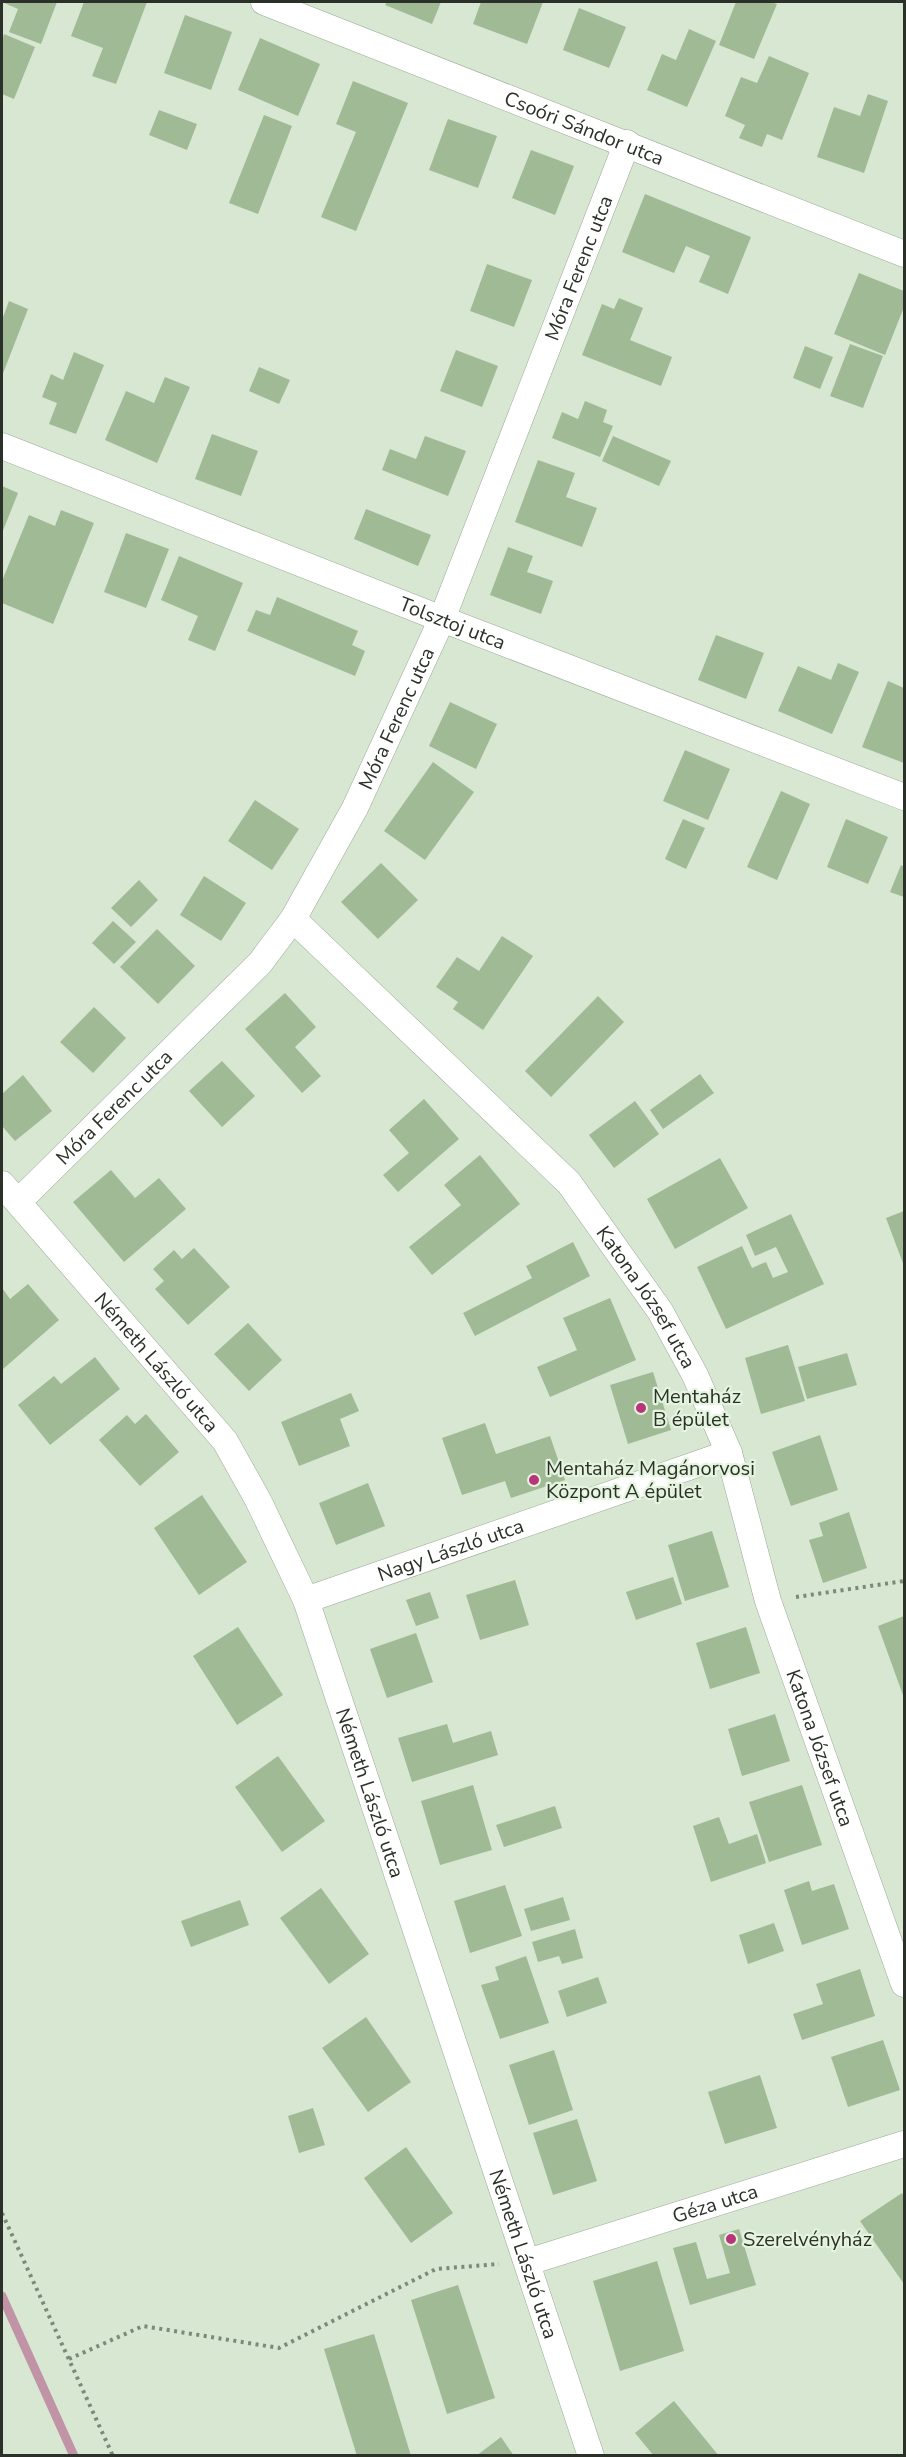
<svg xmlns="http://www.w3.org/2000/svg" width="906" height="2457" font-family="'Nunito Sans',sans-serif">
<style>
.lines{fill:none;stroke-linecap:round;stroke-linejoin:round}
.stream{stroke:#c094a6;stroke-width:9}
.building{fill:#a0ba96}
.street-casing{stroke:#9baa96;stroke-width:27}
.path{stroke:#7e8879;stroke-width:4;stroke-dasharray:3 4.5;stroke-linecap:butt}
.street{stroke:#fff;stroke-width:26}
.poi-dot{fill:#b8357c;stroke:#e4f4de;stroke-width:2}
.labels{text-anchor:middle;stroke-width:4.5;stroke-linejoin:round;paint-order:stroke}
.street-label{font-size:20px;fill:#2b3128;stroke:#e4f4de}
.poi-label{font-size:20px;fill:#2b3128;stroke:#e4f4de;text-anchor:start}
</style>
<rect width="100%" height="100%" fill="#d7e7d1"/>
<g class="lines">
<!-- stream -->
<polyline class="stream" points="2,2296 74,2456"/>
</g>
<!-- building -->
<g class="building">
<polygon points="2,2 57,2 41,44 9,32 18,9"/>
<polygon points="84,2 147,2 116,84 92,76 103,48 71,36"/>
<polygon points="387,2 441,2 432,24 385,5"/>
<polygon points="481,2 543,2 527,44 473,24"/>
<polygon points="736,2 770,2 777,4 754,59 719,45"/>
<polygon points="579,8 626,27 609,68 563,50"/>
<polygon points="185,15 232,32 211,90 164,73"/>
<polygon points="689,29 716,41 687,107 647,90 662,54 676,60"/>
<polygon points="4,34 35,47 14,99 2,94 2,42"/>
<polygon points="260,38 320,64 298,116 238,90"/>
<polygon points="769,56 809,73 782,140 767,134 762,147 739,138 745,125 725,116 741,77 757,83"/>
<polygon points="353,81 408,103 356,231 321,217 356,132 336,124"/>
<polygon points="868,94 888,101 864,173 817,157 834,107 860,116"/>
<polygon points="159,110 197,124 187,150 149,135"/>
<polygon points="264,115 292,126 258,214 229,203"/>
<polygon points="448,119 497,136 478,188 429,170"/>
<polygon points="531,150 574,166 555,215 512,198"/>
<polygon points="645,194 751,237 728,294 699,282 710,256 686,246 674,273 622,252"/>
<polygon points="487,264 532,280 514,327 470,311"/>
<polygon points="859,273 904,291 904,307 885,355 834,334"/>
<polygon points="619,298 643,308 630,340 672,357 661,386 582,355 602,304 614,309"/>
<polygon points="9,301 28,309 2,376 2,320"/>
<polygon points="850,344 883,356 863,408 830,396"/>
<polygon points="805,346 833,357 820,389 793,378"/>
<polygon points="456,350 498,366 482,407 440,391"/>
<polygon points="74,352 104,365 76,434 49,424 57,403 42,397 51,374 63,380"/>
<polygon points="259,367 290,380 279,404 249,391"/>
<polygon points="165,377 190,387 157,463 105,440 126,391 154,403"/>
<polygon points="585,401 607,410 603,422 613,426 600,457 552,438 562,412 578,419"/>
<polygon points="212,434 258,451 241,496 195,479"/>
<polygon points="425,436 466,451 448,496 382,470 390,449 416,459"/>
<polygon points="613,436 671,461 659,486 602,461"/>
<polygon points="538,460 575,473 566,497 597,508 582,547 515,522"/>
<polygon points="2,486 18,493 2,533"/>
<polygon points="366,509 431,535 418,566 354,539"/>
<polygon points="61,510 94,523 53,624 2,603 2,581 29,515 55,526"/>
<polygon points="126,533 169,549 146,608 104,592"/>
<polygon points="508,547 533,556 527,572 553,581 541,614 490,595"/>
<polygon points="179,556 243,583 215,651 188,640 198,616 161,600"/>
<polygon points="277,597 358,631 352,645 365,651 355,676 247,631 256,610 270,615"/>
<polygon points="716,635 764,653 746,699 698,680"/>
<polygon points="838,663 859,672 832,734 778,711 798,666 831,680"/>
<polygon points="888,681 904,688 904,763 862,747"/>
<polygon points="450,702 497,724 476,769 429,746"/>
<polygon points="685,750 730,769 708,820 663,801"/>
<polygon points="433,762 474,792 425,860 384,831"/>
<polygon points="781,791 810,804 777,880 747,867"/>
<polygon points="255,800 299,829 272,870 228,841"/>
<polygon points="683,819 705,828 686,869 665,859"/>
<polygon points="846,819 888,837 868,884 827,867"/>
<polygon points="381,863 418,900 378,939 341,902"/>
<polygon points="901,865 904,867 904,897 890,892"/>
<polygon points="204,876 246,903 221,941 180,915"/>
<polygon points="139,880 158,900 131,927 111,908"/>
<polygon points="113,921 136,942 114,964 92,943"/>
<polygon points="157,929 195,966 158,1004 120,967"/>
<polygon points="502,936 533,956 483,1030 453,1009 458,1002 436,987 457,957 479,971"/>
<polygon points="285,993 316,1027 295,1047 321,1076 302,1093 245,1029"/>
<polygon points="598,996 624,1022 551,1097 525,1071"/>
<polygon points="94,1007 126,1038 93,1073 60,1042"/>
<polygon points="222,1061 255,1096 222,1127 189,1091"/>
<polygon points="700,1074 714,1093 663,1129 650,1110"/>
<polygon points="23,1075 52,1111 15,1141 2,1126 2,1094"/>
<polygon points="424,1099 459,1139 398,1192 383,1175 409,1153 389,1130"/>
<polygon points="635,1101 659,1134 614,1168 589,1135"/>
<polygon points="480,1155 520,1204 432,1275 409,1247 461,1205 444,1185"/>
<polygon points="720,1158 748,1208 675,1249 647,1199"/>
<polygon points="111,1170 135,1198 159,1178 186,1209 124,1262 73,1202"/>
<polygon points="904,1211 904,1266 886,1218"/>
<polygon points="791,1214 824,1284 726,1329 697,1267 742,1246 752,1268 766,1262 773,1278 788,1272 776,1247 755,1256 746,1235"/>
<polygon points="573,1242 590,1276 475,1336 463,1313 532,1278 526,1266"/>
<polygon points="194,1248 230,1287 188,1325 155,1289 164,1281 153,1269 174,1250 182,1259"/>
<polygon points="28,1284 59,1320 2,1370 2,1288 10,1299"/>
<polygon points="610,1298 636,1360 550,1397 537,1367 577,1350 563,1318"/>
<polygon points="248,1323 282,1360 249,1391 214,1354"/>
<polygon points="788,1345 805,1401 761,1414 745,1358"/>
<polygon points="847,1353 857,1385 807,1399 798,1367"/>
<polygon points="95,1357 120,1389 50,1445 18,1405 54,1376 61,1384"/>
<polygon points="653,1372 671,1430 628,1444 610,1385"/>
<polygon points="351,1393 359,1411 340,1419 350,1446 299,1466 281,1422"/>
<polygon points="146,1414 179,1452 140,1486 99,1440 127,1415 135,1424"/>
<polygon points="485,1423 496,1454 550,1436 565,1480 511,1498 505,1481 462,1495 442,1438"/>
<polygon points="820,1435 838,1490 791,1506 772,1452"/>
<polygon points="368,1483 385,1526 336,1545 319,1503"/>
<polygon points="202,1495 247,1562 199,1595 154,1528"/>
<polygon points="849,1512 867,1568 823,1583 809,1540 823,1536 819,1523"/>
<polygon points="712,1531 729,1587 685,1601 668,1545"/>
<polygon points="673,1577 682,1604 636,1620 626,1592"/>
<polygon points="515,1580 529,1625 480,1640 466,1595"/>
<polygon points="430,1592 439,1618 416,1626 406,1600"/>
<polygon points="904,1616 904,1698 878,1626"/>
<polygon points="238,1627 283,1695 237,1725 193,1656"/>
<polygon points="746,1627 760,1673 710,1689 696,1643"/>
<polygon points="416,1633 433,1682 387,1698 370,1649"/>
<polygon points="775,1714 790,1761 742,1776 728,1729"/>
<polygon points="447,1724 453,1743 491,1731 498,1755 412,1782 398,1738"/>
<polygon points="278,1756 325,1821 282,1852 235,1787"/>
<polygon points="473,1785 492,1850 440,1865 421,1801"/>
<polygon points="802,1785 822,1845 769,1862 749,1802"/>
<polygon points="555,1806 562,1828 504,1847 496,1825"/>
<polygon points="719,1817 729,1844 757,1834 766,1863 711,1882 693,1826"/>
<polygon points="809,1881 812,1891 834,1884 849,1929 802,1945 784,1890"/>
<polygon points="505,1885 522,1936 470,1953 454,1901"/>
<polygon points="321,1888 369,1954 329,1984 280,1918"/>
<polygon points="563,1897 570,1920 531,1931 524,1909"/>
<polygon points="240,1900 249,1925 191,1947 181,1921"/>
<polygon points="774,1923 784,1951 748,1964 739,1935"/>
<polygon points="575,1929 583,1958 562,1964 559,1956 538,1962 532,1942"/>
<polygon points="526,1956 549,2023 500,2039 481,1985 499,1980 495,1967"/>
<polygon points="860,1969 875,2016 802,2040 793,2014 823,2004 816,1984"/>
<polygon points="598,1977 607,2003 567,2017 558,1991"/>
<polygon points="366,2017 411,2082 368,2112 322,2048"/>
<polygon points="883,2040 900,2090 848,2107 831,2057"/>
<polygon points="554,2050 573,2110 529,2125 509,2065"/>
<polygon points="760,2075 777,2128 725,2144 708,2092"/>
<polygon points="313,2108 325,2145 299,2153 288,2116"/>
<polygon points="577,2119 597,2181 553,2195 533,2133"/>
<polygon points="406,2147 453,2213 411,2243 364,2178"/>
<polygon points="902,2193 904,2197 904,2284 860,2221"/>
<polygon points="739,2229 756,2285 690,2305 673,2248 696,2242 707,2279 730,2273 719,2235"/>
<polygon points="657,2261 684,2351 620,2371 593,2281"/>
<polygon points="458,2285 495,2398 447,2414 411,2300"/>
<polygon points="374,2334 411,2456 357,2456 324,2349"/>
<polygon points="674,2401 719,2456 654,2456 635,2433"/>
<polygon points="501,2437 514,2456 476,2456"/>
</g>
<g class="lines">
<!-- street casing -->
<g class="street-casing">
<g id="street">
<path id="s1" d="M264,2L904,254"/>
<path id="s2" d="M2,446L442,619L904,797"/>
<path id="s3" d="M293,919L569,1183L660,1311L695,1375L729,1453L768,1601L904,1984"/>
<path id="s4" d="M2,1184L225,1441L258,1500L306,1600L591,2456"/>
<path id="s5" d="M18,1202L260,963L293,919L355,808L442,619L627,143"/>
<path id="s6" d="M306,1600L729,1453"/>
<path id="s7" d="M528,2262L904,2144"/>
</g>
</g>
<!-- path -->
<g class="path">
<polyline points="796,1597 904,1581"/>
<polyline points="2,2213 113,2456"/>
<polyline points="69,2359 143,2326 279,2348 436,2269 499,2264"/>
</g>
<!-- street -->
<use href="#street" class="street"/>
</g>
<!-- markers -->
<g class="poi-dot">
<circle cx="641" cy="1408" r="6"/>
<circle cx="534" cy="1480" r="6"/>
<circle cx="731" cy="2239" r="6"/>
</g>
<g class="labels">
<!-- street labels -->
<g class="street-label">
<text dy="7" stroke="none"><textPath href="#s1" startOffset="344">Csoóri Sándor utca</textPath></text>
<text dy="7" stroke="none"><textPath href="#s5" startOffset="1107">Móra Ferenc utca</textPath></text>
<text dy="7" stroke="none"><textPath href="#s2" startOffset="484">Tolsztoj utca</textPath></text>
<text dy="7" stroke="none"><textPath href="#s5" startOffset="621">Móra Ferenc utca</textPath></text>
<text dy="7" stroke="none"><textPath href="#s5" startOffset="135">Móra Ferenc utca</textPath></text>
<text dy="7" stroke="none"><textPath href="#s3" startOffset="520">Katona József utca</textPath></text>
<text dy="7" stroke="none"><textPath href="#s4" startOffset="236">Németh László utca</textPath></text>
<text dy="7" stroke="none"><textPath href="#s6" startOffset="153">Nagy László utca</textPath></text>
<text dy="7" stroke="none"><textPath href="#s3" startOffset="1006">Katona József utca</textPath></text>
<text dy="7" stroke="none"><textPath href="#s4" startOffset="722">Németh László utca</textPath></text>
<text dy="7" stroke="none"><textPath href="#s7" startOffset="196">Géza utca</textPath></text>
<text dy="7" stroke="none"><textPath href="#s4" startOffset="1208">Németh László utca</textPath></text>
</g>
<!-- poi labels -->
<g class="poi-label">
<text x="653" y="1403">Mentaház<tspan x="653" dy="23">B épület</tspan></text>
<text x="546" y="1475">Mentaház Magánorvosi<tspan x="546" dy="23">Központ A épület</tspan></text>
<text x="743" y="2246">Szerelvényház</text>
</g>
</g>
<!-- border -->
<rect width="906" height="2457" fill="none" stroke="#2b3128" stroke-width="6"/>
</svg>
